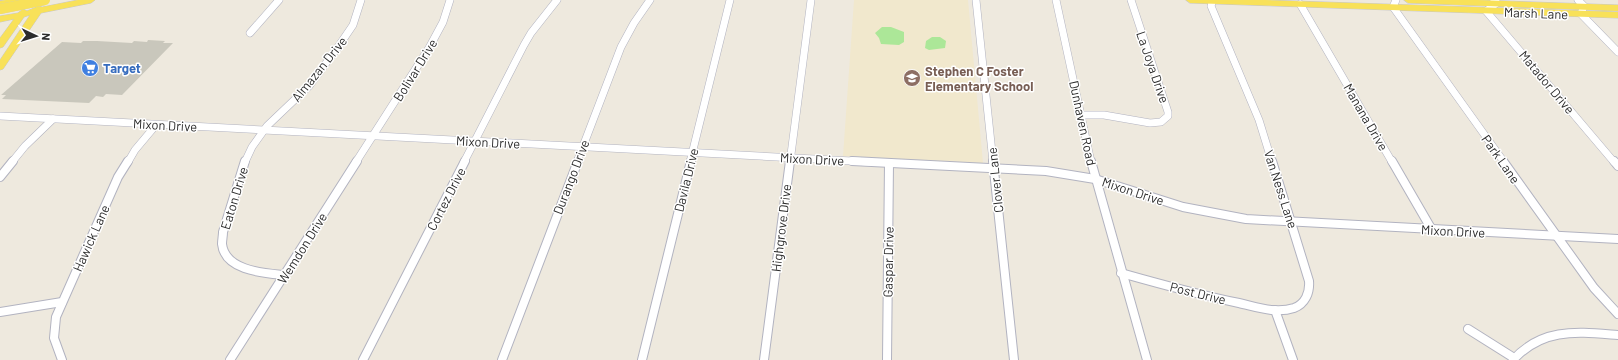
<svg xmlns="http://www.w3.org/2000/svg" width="1618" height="360" font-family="Barlow,sans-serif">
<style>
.education{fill:#f1e8cd}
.green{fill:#ace798}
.building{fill:#c9c7bc}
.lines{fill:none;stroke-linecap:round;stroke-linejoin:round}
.minor-far1-casing{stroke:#b2b3c0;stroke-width:8}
.minor-casing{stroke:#b2b3c0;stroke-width:10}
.major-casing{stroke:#c8c8c8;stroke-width:1}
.minor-far1{stroke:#fff;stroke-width:7}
.minor{stroke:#fff;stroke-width:8}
.major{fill:#f8e159;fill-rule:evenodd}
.major-bridge-casing{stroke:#c8c8c8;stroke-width:10;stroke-linecap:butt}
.major-bridge{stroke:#f8e159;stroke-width:10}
.labels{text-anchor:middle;stroke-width:3;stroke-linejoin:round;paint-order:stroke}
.street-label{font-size:13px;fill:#2c2c2c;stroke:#fff}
.shop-label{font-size:13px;font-weight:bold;fill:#366cbe;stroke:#fff;text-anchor:start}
.education-label{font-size:13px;font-weight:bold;fill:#785e54;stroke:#fff;text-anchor:start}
</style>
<rect width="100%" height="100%" fill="#eee9de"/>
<!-- education -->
<polygon class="education" points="854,0 968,0 983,163 843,156"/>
<!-- green -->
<g class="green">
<polygon points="882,27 891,27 904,32 904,42 899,45 881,44 879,38 875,33"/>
<polygon points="932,37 940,37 946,41 945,48 929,50 925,48 926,41"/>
</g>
<!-- building -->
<polygon class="building" points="148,40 165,41 163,43 173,43 122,95 106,94 103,97 96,96 89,103 2,99 6,95 1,95 62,42 81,43 83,41 97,41 132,43 134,41 147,42"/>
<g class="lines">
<!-- minor-far1 casing -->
<g class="minor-far1-casing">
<g id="minor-far1">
<polyline points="976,0 993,162"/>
<polyline points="1056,0 1091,162"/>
<polyline points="1213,0 1211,6 1259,120 1272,162"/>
<polyline points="1396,0 1393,7 1504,162"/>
<polyline points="1494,0 1497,3 1486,11 1614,162"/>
<polyline points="1578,0 1584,6 1581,14 1618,52"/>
<polyline points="1300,4 1392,162"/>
<polyline points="250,33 279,0"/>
<polyline points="1081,115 1104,115 1150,123 1161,122 1168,116 1168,112 1131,0"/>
<polyline points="0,116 871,162"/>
<polyline points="12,162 25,146 53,119"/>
<polyline points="128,162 135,150 156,125"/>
<polyline points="245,162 252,147 267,126 309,86 338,47 353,25 361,0"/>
<polyline points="356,162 429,48 443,22 450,0"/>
<polyline points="464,162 524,45 531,33 557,0"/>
<polyline points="577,162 621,47 634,23 650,0"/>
<polyline points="690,162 730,0"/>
<polyline points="790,162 811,0"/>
</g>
</g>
<!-- minor casing -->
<g class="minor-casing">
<g id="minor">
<path d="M245,161L223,232C223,236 222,240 222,244C225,271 264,273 284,275"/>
<polyline points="852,161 1046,171 1095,179 1183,207 1246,219 1618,239"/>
<polyline points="993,161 1014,360"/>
<polyline points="1091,161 1147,360"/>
<polyline points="1392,161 1432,230"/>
<polyline points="1503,161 1594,288 1618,314"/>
<polyline points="1614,161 1618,166"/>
<polyline points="0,177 13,161"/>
<path d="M1121,273C1160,284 1199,295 1239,303C1257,307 1276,314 1294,308C1305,304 1310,293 1309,281L1272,161"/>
<polyline points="1275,310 1293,360"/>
<polyline points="0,312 62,302"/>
<polyline points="1468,329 1514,358"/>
<polyline points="62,360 54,338 56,317 118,177 128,161"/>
<polyline points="230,360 357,161"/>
<polyline points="363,360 465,161"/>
<polyline points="502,360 578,161"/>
<polyline points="642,360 691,161"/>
<polyline points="764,360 790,161"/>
<polyline points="887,360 889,163"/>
<path d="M1513,360C1543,327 1578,332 1618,335"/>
</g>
</g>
<!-- major casing -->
<g class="major-casing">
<g id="major">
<polygon points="6,0 22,0 21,2 0,7 0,1"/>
<polygon points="78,0 95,0 91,3 41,13 3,69 0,70 0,60 30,15 24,17 3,47 0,48 0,38 14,19 0,22 0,16 18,13 23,9 27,11 39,6 42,7"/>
<polygon points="1186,0 1265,0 1618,12 1618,18 1190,3"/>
<polygon points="1404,0 1477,0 1618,5 1618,11 1408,3"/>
</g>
</g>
<!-- minor-far1 -->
<use href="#minor-far1" class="minor-far1"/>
<!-- minor -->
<use href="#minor" class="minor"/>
<!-- major -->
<use href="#major" class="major"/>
<!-- major-bridge casing -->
<g class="major-bridge-casing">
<polyline id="major-bridge" points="0,9 45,0"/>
</g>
<!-- major-bridge -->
<use href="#major-bridge" class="major-bridge"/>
</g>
<!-- icons -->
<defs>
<g id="supermarket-disc" transform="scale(0.9)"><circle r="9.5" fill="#3f7fe0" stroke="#fff"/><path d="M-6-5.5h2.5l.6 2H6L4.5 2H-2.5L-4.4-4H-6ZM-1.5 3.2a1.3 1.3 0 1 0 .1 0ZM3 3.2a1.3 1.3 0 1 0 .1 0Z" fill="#fff"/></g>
<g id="school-disc" transform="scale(0.9)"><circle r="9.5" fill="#8d6e63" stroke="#fff"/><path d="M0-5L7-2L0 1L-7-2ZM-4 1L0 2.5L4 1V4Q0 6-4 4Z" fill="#fff"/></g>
</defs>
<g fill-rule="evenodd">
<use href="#supermarket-disc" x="90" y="68"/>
<use href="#school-disc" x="912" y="78"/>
</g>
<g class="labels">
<!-- street labels -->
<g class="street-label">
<text transform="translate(1536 13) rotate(2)" y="5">Marsh Lane</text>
<text transform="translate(1153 67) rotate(71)" y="5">La Joya Drive</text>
<text transform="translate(319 69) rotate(-51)" y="5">Almazan Drive</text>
<text transform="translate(415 70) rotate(-58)" y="5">Bolivar Drive</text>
<text transform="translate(1547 82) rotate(50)" y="5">Matador Drive</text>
<text transform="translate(1366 117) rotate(60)" y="5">Manana Drive</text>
<text transform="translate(1083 123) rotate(78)" y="5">Dunhaven Road</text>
<text transform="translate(165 125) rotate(3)" y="5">Mixon Drive</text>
<text transform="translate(488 142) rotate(3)" y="5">Mixon Drive</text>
<text transform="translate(812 159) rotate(3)" y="5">Mixon Drive</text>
<text transform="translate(1501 159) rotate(55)" y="5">Park Lane</text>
<text transform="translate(571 177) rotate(-69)" y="5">Durango Drive</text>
<text transform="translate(686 180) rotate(-76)" y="5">Davila Drive</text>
<text transform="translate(995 180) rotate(-96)" y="5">Clover Lane</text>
<text transform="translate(1281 189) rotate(72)" y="5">Van Ness Lane</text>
<text transform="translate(1133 191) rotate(18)" y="5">Mixon Drive</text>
<text transform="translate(234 198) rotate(-73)" y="5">Eaton Drive</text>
<text transform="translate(446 199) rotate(-63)" y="5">Cortez Drive</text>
<text transform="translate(781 228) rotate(-83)" y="5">Highgrove Drive</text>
<text transform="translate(1453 231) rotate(3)" y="5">Mixon Drive</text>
<text transform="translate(91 238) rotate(-66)" y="5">Hawick Lane</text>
<text transform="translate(302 248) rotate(-58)" y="5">Wemdon Drive</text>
<text transform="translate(888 262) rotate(-89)" y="5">Gaspar Drive</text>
<text transform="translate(1198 293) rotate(14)" y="5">Post Drive</text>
</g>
<!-- shop labels -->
<g class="shop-label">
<text x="103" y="73">Target</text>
</g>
<!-- education labels -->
<g class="education-label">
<text x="925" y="76">Stephen C Foster<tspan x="925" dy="15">Elementary School</tspan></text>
</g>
</g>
<!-- north arrow -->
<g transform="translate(36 36) rotate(94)" stroke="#ffffff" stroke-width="3" paint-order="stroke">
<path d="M0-3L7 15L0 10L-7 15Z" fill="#2c2c2c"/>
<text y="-6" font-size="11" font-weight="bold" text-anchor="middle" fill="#2c2c2c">N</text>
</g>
</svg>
